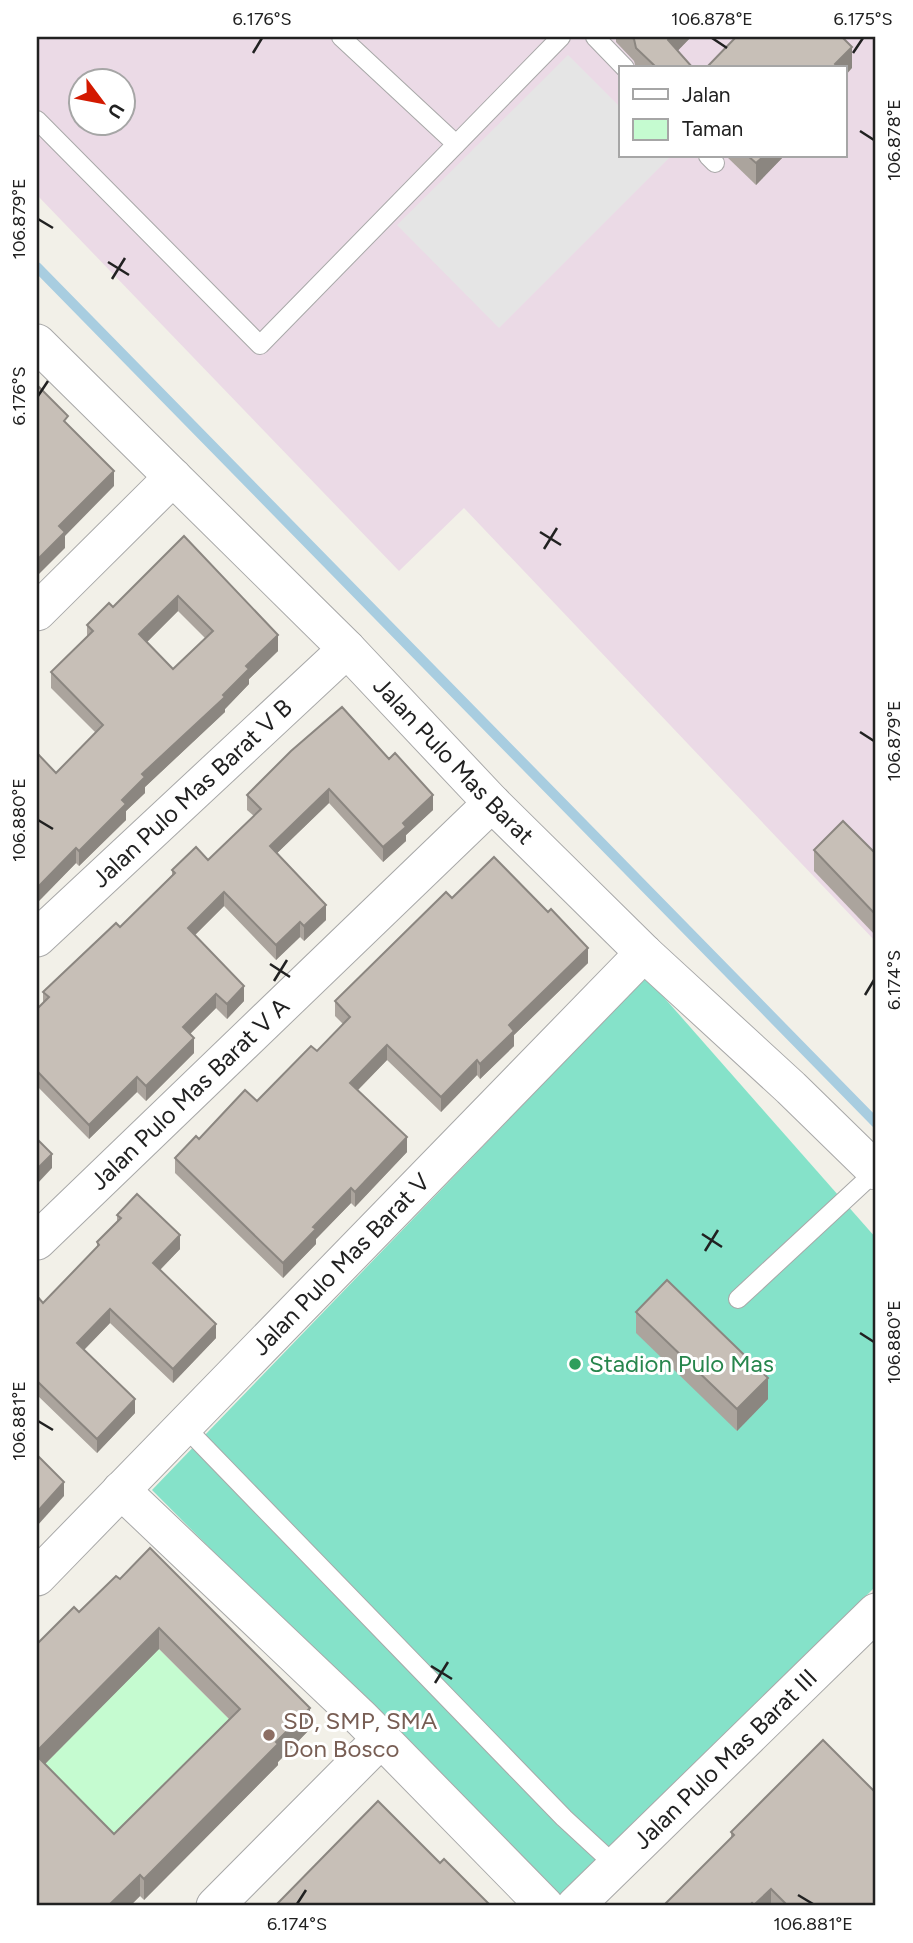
<svg xmlns="http://www.w3.org/2000/svg" width="913" height="1943" font-family="Figtree,sans-serif">
<style>
.industrial{fill:#ebdae6;fill-rule:evenodd}
.park{fill:#c5fbd0}
.pitch{fill:#85e2c9}
.parking{fill:#e5e5e5}
.lines{fill:none;stroke-linecap:round;stroke-linejoin:round}
.stream{stroke:#a8cde0;stroke-width:10}
.service-casing{stroke:#a8a8a8;stroke-width:20}
.minor-casing{stroke:#a8a8a8;stroke-width:39}
.service{stroke:#fff;stroke-width:18}
.minor{stroke:#fff;stroke-width:37}
.wall{fill:#aba49d;fill-rule:evenodd}
.shaded-wall{fill:#8b8680}
.building{fill:#c7bfb7;stroke:#8b8680;stroke-width:2;fill-rule:evenodd}
.ticks{fill:none;stroke:#212121;stroke-width:2.5}
.leisure-dot{fill:#2e9e5b;stroke:#fff;stroke-width:2.5}
.education-dot{fill:#8d6e63;stroke:#fff;stroke-width:2.5}
.labels{text-anchor:middle;stroke-width:6;stroke-linejoin:round;paint-order:stroke}
.street-label{font-size:24px;fill:#212121;stroke:#fff}
.leisure-label{font-size:24px;fill:#27864d;stroke:#fff;text-anchor:start}
.education-label{font-size:24px;fill:#785e54;stroke:#fff;text-anchor:start}
.neatline{fill:none;stroke:#212121;stroke-width:2.5}
.ticks-label{font-size:18px;text-anchor:middle;fill:#212121}
</style>
<rect width="100%" height="100%" fill="#f2f0e8"/>
<!-- industrial -->
<path class="industrial" d="M37,37H876V942L464,508L399,571L37,195ZM621,68H845V156H621ZM80,80H122V122H80Z"/>
<!-- park -->
<polygon class="park" points="144,1634 240,1730 114,1855 37,1777 37,1740"/>
<!-- pitch -->
<polygon class="pitch" points="646,977 876,1238 876,1586 561,1901 152,1490"/>
<!-- parking -->
<polygon class="parking" points="568,55 621,108 621,156 670,157 499,328 397,225"/>
<g class="lines">
<!-- stream -->
<polyline class="stream" points="37,267 876,1123"/>
<!-- service casing -->
<g class="service-casing">
<g id="service">
<polyline points="341,37 456,144"/>
<polyline points="595,37 625,68"/>
<polyline points="37,120 260,345 561,37"/>
<polyline points="708,156 715,163"/>
<polyline points="738,1299 876,1171"/>
<polyline points="184,1426 564,1818 616,1866"/>
</g>
</g>
<!-- minor casing -->
<g class="minor-casing">
<g id="minor">
<path id="s1" d="M37,343L347,649L492,803L644,953L791,1088L876,1171"/>
<polyline points="37,612 173,477"/>
<path id="s2" d="M37,938L347,649"/>
<path id="s3" d="M37,1241L492,803"/>
<polyline points="121,1490 362,1719 545,1906"/>
<path id="s4" d="M37,1577L644,953"/>
<polyline points="215,1906 381,1739"/>
<path id="s5" d="M575,1906L876,1612"/>
</g>
</g>
<!-- service -->
<use href="#service" class="service"/>
<!-- minor -->
<use href="#minor" class="minor"/>
</g>
<!-- wall -->
<g class="wall">
<polygon points="616,37 691,37 677,51 693,68 636,68 634,61 616,42"/>
<polygon points="726,156 784,156 756,185"/>
<path d="M184,536L278,651L249,679V684L225,709V712L145,787V793L126,811V820L79,866L76,863L37,903V753L56,773L96,733L51,688V672L87,636V625L113,607ZM178,611L205,638L173,669L147,642Z"/>
<polygon points="291,751 433,810 406,835 406,841 383,862 329,803 277,853 326,920 304,941 300,937 276,960 224,906 195,935 244,1001 227,1019 216,1008 190,1034 194,1053 146,1101 137,1092 89,1139 37,1086 37,1009 43,1003 43,992 120,927 172,875 172,870 208,860 254,816 247,810 247,795"/>
<polygon points="814,850 876,854 876,936 814,871"/>
<polygon points="452,898 588,963 514,1035 514,1046 480,1079 477,1075 441,1112 387,1060 358,1090 407,1152 355,1207 351,1203 316,1239 316,1244 283,1278 175,1173 175,1158 199,1139 257,1101 317,1051 343,1024 335,1016 335,1001"/>
<polygon points="117,1215 180,1249 160,1270 216,1338 173,1383 110,1323 84,1350 135,1413 97,1453 37,1395 37,1296 43,1303 97,1247 97,1242 117,1222"/>
<polygon points="636,1312 768,1399 737,1431 636,1333"/>
<path d="M116,1576L310,1729L278,1762V1765L144,1900L140,1896L130,1906H37V1644L79,1612ZM159,1649L229,1719L114,1834L45,1764Z"/>
<polygon points="731,1832 876,1906 666,1906 666,1903 731,1838"/>
</g>
<!-- shaded-wall -->
<g class="shaded-wall">
<polygon points="670,37 691,37 668,61 668,40"/>
<polygon points="852,47 852,68 845,76 845,68 835,68 835,64"/>
<polygon points="764,156 784,156 756,185 756,163"/>
<polygon points="114,471 114,486 65,536 65,548 37,576 37,560 59,526"/>
<polygon points="178,596 178,611 139,650 139,634"/>
<polygon points="278,635 278,651 249,679 249,684 225,709 225,712 145,787 145,793 126,811 126,820 79,866 79,851 142,774 223,695 246,666"/>
<polygon points="329,789 329,803 270,860 270,846"/>
<polygon points="433,795 433,810 406,835 406,841 383,862 383,847 403,823"/>
<polygon points="76,848 76,863 37,903 37,888"/>
<polygon points="224,892 224,906 188,942 188,928"/>
<polygon points="326,905 326,920 304,941 304,926"/>
<polygon points="300,922 300,937 276,960 276,945"/>
<polygon points="588,948 588,963 514,1035 514,1046 480,1079 480,1064 509,1025"/>
<polygon points="244,986 244,1001 227,1019 227,1004"/>
<polygon points="216,994 216,1008 183,1041 183,1027"/>
<polygon points="194,1038 194,1053 146,1101 146,1086"/>
<polygon points="387,1045 387,1060 350,1098 350,1083"/>
<polygon points="477,1060 477,1075 441,1112 441,1097"/>
<polygon points="137,1077 137,1092 89,1139 89,1125"/>
<polygon points="407,1137 407,1152 355,1207 355,1192"/>
<polygon points="52,1154 52,1168 37,1184 37,1169"/>
<polygon points="351,1188 351,1203 316,1239 316,1244 283,1278 283,1263 313,1227"/>
<polygon points="180,1235 180,1249 153,1277 153,1263"/>
<polygon points="110,1309 110,1323 77,1357 77,1343"/>
<polygon points="216,1324 216,1338 173,1383 173,1369"/>
<polygon points="768,1378 768,1399 737,1431 737,1409"/>
<polygon points="135,1399 135,1413 97,1453 97,1439"/>
<polygon points="64,1482 64,1496 37,1526 37,1512"/>
<polygon points="159,1628 159,1649 37,1772 37,1751"/>
<polygon points="310,1708 310,1729 278,1762 278,1765 144,1900 144,1879"/>
<polygon points="140,1875 140,1896 130,1906 108,1906"/>
<polygon points="771,1889 771,1906 754,1906 754,1905"/>
</g>
<!-- building -->
<g class="building">
<polygon points="631,37 670,37 668,40 693,68 657,68 636,48 634,39"/>
<polygon points="736,37 842,37 852,47 835,64 839,68 706,68"/>
<polygon points="748,156 764,156 756,163"/>
<polygon points="37,385 68,416 64,421 114,471 59,526 65,532 37,560"/>
<path d="M184,536L278,635L246,666L249,669L223,695L225,697L142,774L145,777L122,800L126,804L79,851L76,848L37,888V753L56,773L103,725L51,672L93,631L87,625L109,603L113,607ZM178,596L213,631L173,669L139,634Z"/>
<polygon points="342,707 389,759 395,753 433,795 403,823 406,827 383,847 329,789 270,846 326,905 304,926 300,922 276,945 224,892 188,928 244,986 227,1004 216,994 183,1027 194,1038 146,1086 137,1077 89,1125 37,1071 37,1009 49,997 43,992 116,923 120,927 175,873 172,870 196,847 208,860 261,809 247,795 291,751"/>
<polygon points="843,821 876,854 876,915 814,850"/>
<polygon points="494,857 548,912 551,909 588,948 509,1025 514,1031 480,1064 477,1060 441,1097 387,1045 350,1083 407,1137 355,1192 351,1188 313,1227 316,1229 283,1263 175,1158 196,1136 199,1139 245,1090 257,1101 311,1046 317,1051 350,1017 335,1001 446,892 452,898"/>
<polygon points="37,1139 52,1154 37,1169"/>
<polygon points="137,1194 180,1235 153,1263 216,1324 173,1369 110,1309 77,1343 135,1399 97,1439 37,1381 37,1296 43,1303 99,1245 97,1242 121,1218 117,1215"/>
<polygon points="667,1280 768,1378 737,1409 636,1312"/>
<polygon points="37,1455 64,1482 37,1512"/>
<polygon points="150,1548 310,1708 276,1742 278,1744 144,1879 140,1875 108,1906 37,1906 37,1756 114,1834 240,1709 159,1628 37,1751 37,1644 74,1607 79,1612 116,1576 120,1579"/>
<polygon points="823,1740 876,1793 876,1906 788,1906 771,1889 754,1905 752,1903 749,1906 669,1906 666,1903 734,1835 731,1832"/>
<polygon points="378,1801 440,1863 444,1859 491,1906 275,1906"/>
</g>
<!-- ticks -->
<path class="ticks" d="M712,38L727,48M253,53L262,38M853,53L863,38M860,131L874,140M38,219L53,228M108,262L129,275M112,279L125,258M38,396L48,381M540,532L561,545M544,549L557,528M860,732L874,741M38,820L53,829M270,964L290,977M274,981L287,960M865,995L874,980M702,1234L722,1247M705,1251L718,1230M860,1333L874,1342M38,1421L53,1430M431,1666L452,1679M435,1683L448,1662M798,1895L813,1904M297,1904L306,1890"/>
<!-- markers -->
<circle class="leisure-dot" cx="575" cy="1364" r="7"/>
<circle class="education-dot" cx="269" cy="1735" r="7"/>
<g class="labels">
<!-- street labels -->
<g class="street-label">
<text dy="8" stroke="none"><textPath href="#s1" startOffset="590">Jalan Pulo Mas Barat</textPath></text>
<text dy="8" stroke="none"><textPath href="#s2" startOffset="212">Jalan Pulo Mas Barat V B</textPath></text>
<text dy="8" stroke="none"><textPath href="#s3" startOffset="212">Jalan Pulo Mas Barat V A</textPath></text>
<text dy="8" stroke="none"><textPath href="#s4" startOffset="436">Jalan Pulo Mas Barat V</textPath></text>
<text dy="8" stroke="none"><textPath href="#s5" startOffset="210">Jalan Pulo Mas Barat III</textPath></text>
</g>
<!-- leisure labels -->
<g class="leisure-label">
<text x="589" y="1372">Stadion Pulo Mas</text>
</g>
<!-- education labels -->
<g class="education-label">
<text x="283" y="1729">SD, SMP, SMA<tspan x="283" dy="28">Don Bosco</tspan></text>
</g>
</g>
<!-- border -->
<rect width="913" height="1943" fill="none" stroke="#ffffff" stroke-width="77"/>
<!-- legend -->
<rect x="619" y="66" width="228" height="91" fill="#ffffff" stroke="#a6a6a6" stroke-width="2"/>
<rect x="633" y="89" width="35" height="10" fill="#ffffff" stroke="#a6a6a6" stroke-width="2"/>
<text x="682" y="102" font-size="21" fill="#212121">Jalan</text>
<rect x="633" y="119" width="35" height="21" fill="#c5fbd0" stroke="#a6a6a6" stroke-width="2"/>
<text x="682" y="136" font-size="21" fill="#212121">Taman</text>
<!-- north arrow -->
<g transform="translate(102 102) rotate(122)"><circle r="33" fill="#ffffff" stroke="#a6a6a6" stroke-width="2"/>
<path d="M0-5L12 26L0 18L-12 26Z" fill="#d31900"/>
<text y="-10" font-size="19" font-weight="bold" text-anchor="middle" fill="#212121">U</text>
</g>
<rect x="38" y="38" width="836" height="1866" class="neatline"/>
<g class="ticks-label">
<text x="262" y="25">6.176°S</text>
<text x="712" y="25">106.878°E</text>
<text x="863" y="25">6.175°S</text>
<text transform="translate(894 140) rotate(-90)" y="6">106.878°E</text>
<text transform="translate(19 219) rotate(-90)" y="6">106.879°E</text>
<text transform="translate(19 396) rotate(-90)" y="6">6.176°S</text>
<text transform="translate(894 741) rotate(-90)" y="6">106.879°E</text>
<text transform="translate(19 820) rotate(-90)" y="6">106.880°E</text>
<text transform="translate(894 980) rotate(-90)" y="6">6.174°S</text>
<text transform="translate(894 1342) rotate(-90)" y="6">106.880°E</text>
<text transform="translate(19 1421) rotate(-90)" y="6">106.881°E</text>
<text x="297" y="1930">6.174°S</text>
<text x="813" y="1930">106.881°E</text>
</g>
</svg>
